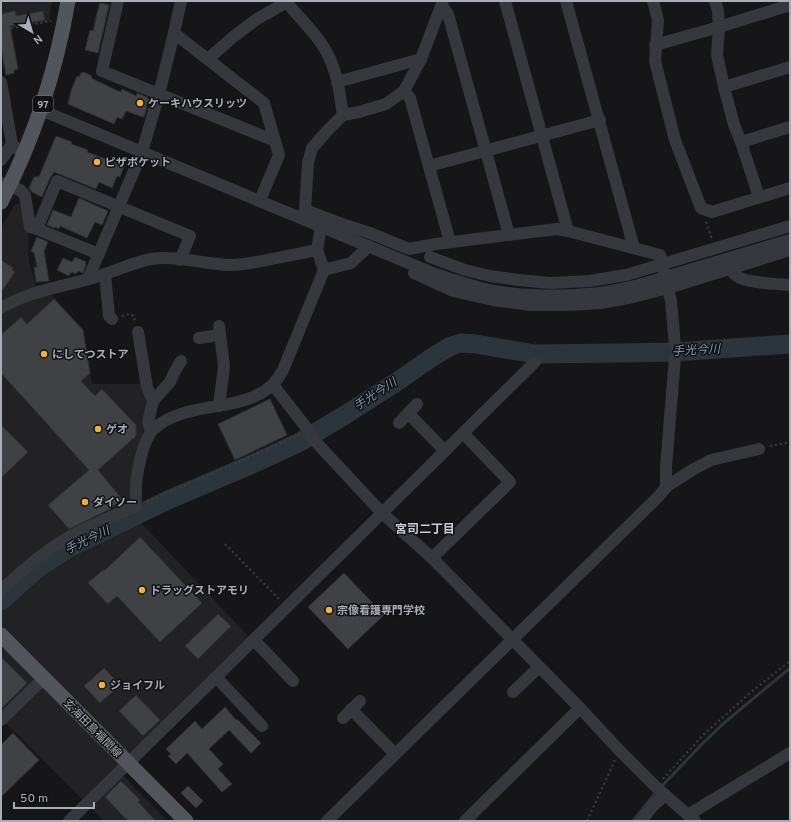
<svg xmlns="http://www.w3.org/2000/svg" width="791" height="822" font-family="Overpass,'Noto Sans JP',sans-serif">
<style>
.built{fill:#222225}
.lines{fill:none;stroke-linecap:round;stroke-linejoin:round}
.stream{stroke:#2c353c;stroke-width:3}
.river{stroke:#2c353c;stroke-width:19}
.building{fill:#404145;stroke:#303034}
.path{stroke:#3d3f44;stroke-width:2;stroke-dasharray:2 3;stroke-linecap:butt}
.minor{stroke:#37383d;stroke-width:12}
.major{stroke:#53555c;stroke-width:15}
.minor-bridge{stroke:#37383d;stroke-width:12}
.poi-dot{fill:#f2b134;stroke:#111113;stroke-width:1.5}
.labels{text-anchor:middle;stroke-width:3;stroke-linejoin:round;paint-order:stroke}
.shield{fill:#111113;stroke:#7b7e86;stroke-width:1}
.shield-label{font-size:10px;font-weight:bold;fill:#a8adb8}
.poi-label{font-size:11px;font-weight:bold;fill:#a8adb8;stroke:#111113;text-anchor:start}
.street-label{font-size:11px;fill:#a8adb8;stroke:#111113}
.water-label{font-size:12px;font-style:italic;fill:#7f9bb3;stroke:#111113}
.neighbourhood-label{font-size:12px;font-weight:bold;fill:#c9ccd4;stroke:#111113}
</style>
<rect width="100%" height="100%" fill="#161618"/>
<!-- built -->
<g class="built">
<polygon points="1,1 52,1 49,21 1,30"/>
<polygon points="23,203 28,230 29,261 36,287 51,294 83,330 92,384 142,384 149,403 135,472 132,513 250,638 116,768 167,821 104,821 1,718 1,228 15,204"/>
</g>
<g class="lines">
<!-- stream -->
<g class="stream">
<polyline points="661,787 701,745 724,723 790,668"/>
<polyline points="633,821 657,791"/>
</g>
<!-- river -->
<polyline class="river" points="1,601 38,568 69,548 168,500 248,466 300,442 345,415 395,383 434,356 451,346 461,343 476,344 535,354 617,353 675,352 790,344"/>
</g>
<!-- building -->
<g class="building">
<polygon points="100,3 109,5 98,53 85,50 90,30 93,31 97,13"/>
<polygon points="15,11 16,16 43,11 45,20 10,26 18,69 14,70 14,73 6,75 1,48 1,14"/>
<polygon points="83,72 92,76 91,78 118,91 121,92 122,89 136,96 137,93 147,97 147,98 149,99 146,106 147,107 144,117 140,116 126,111 122,119 117,117 114,124 68,104 71,91 77,76 79,77 81,73 82,73"/>
<polygon points="56,136 72,142 71,144 88,150 87,152 124,166 120,177 117,176 112,188 99,182 96,189 54,172 50,178 42,197 32,192 29,188 34,177 36,177 37,176 39,177"/>
<polygon points="79,198 108,211 102,225 95,222 87,238 60,226 59,229 55,227 54,228 47,225 53,210 71,217"/>
<polygon points="37,237 48,242 44,251 49,281 36,282 34,267 37,267 34,253 31,251"/>
<polygon points="75,257 86,262 85,263 86,264 83,273 78,271 76,274 71,272 69,276 57,270 63,258 72,262"/>
<polygon points="1,260 13,268 12,270 15,272 1,292"/>
<polygon points="54,299 83,330 90,373 81,381 95,396 102,389 136,425 136,436 98,470 122,499 110,509 69,529 48,505 89,470 1,373 1,335 21,317 27,324"/>
<polygon points="270,399 287,435 235,460 218,424"/>
<polygon points="1,425 28,452 1,478"/>
<polygon points="140,537 202,603 160,642 117,596 108,604 88,583 103,570 104,571"/>
<polygon points="344,573 384,615 348,649 308,607"/>
<polygon points="218,614 231,626 198,659 185,646"/>
<polygon points="1,657 27,683 1,709"/>
<polygon points="104,668 120,685 100,703 84,686"/>
<polygon points="136,695 160,720 143,736 119,711"/>
<polygon points="225,707 236,720 237,719 261,743 251,753 229,730 209,749 223,764 218,769 232,784 222,792 187,753 176,764 168,756 171,754 166,749 195,721 202,729"/>
<polygon points="13,733 39,760 1,797 1,745"/>
<polygon points="121,781 140,800 138,802 156,821 128,821 105,797"/>
<polygon points="188,786 203,801 196,808 181,793"/>
</g>
<g class="lines">
<!-- path -->
<g class="path">
<polyline points="1,30 51,21"/>
<polyline points="706,222 712,239"/>
<polyline points="122,316 129,314 134,316 135,321"/>
<polyline points="770,446 790,442"/>
<polyline points="147,502 298,436"/>
<polyline points="225,544 280,600"/>
<polyline points="73,548 79,554"/>
<polyline points="663,779 703,735 750,693 790,661"/>
<polyline points="587,821 615,760"/>
</g>
<!-- minor -->
<g class="minor">
<polyline points="118,1 102,71 275,141"/>
<path d="M286,1L288,4C304,23 324,41 332,64C339,80 340,98 343,115"/>
<polyline points="505,1 568,231"/>
<polyline points="566,1 634,248"/>
<polyline points="653,1 658,20 655,61 675,140 701,208 712,212 790,188"/>
<polyline points="715,1 718,11 719,27 717,55 724,87 734,125 741,142 759,197"/>
<polyline points="442,6 448,14 509,235"/>
<polyline points="174,33 264,103 279,155 260,200"/>
<polyline points="655,45 719,27 790,5"/>
<polyline points="208,59 233,37 257,19 287,2"/>
<polyline points="1,82 12,144 23,154"/>
<polyline points="337,82 421,59"/>
<polyline points="724,87 790,67"/>
<polyline points="404,91 410,98 450,242"/>
<polyline points="41,110 435,274"/>
<polyline points="741,142 790,127"/>
<polyline points="1,160 12,144"/>
<polyline points="429,166 600,120"/>
<polyline points="1,183 20,190 25,195 30,227 37,229"/>
<polyline points="305,210 348,226 370,233 409,249 436,244 557,229 568,231 660,255 671,301 675,346"/>
<polyline points="302,217 305,210 308,163 312,148 327,131 343,115 359,112 386,104 404,91 421,59 443,1"/>
<polyline points="99,254 37,229 57,181 190,236 180,260"/>
<polyline points="430,257 465,270 490,276 519,280 550,283 589,281 626,275 790,226"/>
<path d="M728,263C730,268 732,273 737,276C745,283 778,284 790,285"/>
<polyline points="324,270 351,263 369,246"/>
<polyline points="414,273 453,291 493,300 530,305 569,305 601,303 633,297 668,288 790,250"/>
<polyline points="105,274 109,316 112,319"/>
<polyline points="88,279 142,152 159,94 174,33 181,1"/>
<path d="M1,308C32,289 71,286 105,274C120,269 135,262 151,259C177,255 204,264 230,265C244,265 258,262 272,259C287,256 302,253 317,250"/>
<polyline points="219,326 224,366 219,406"/>
<polyline points="138,332 147,387 153,401 148,422 151,431"/>
<polyline points="199,338 220,335"/>
<polyline points="273,385 309,431 314,440 382,513 432,558 580,708 619,750 656,787 695,821"/>
<polyline points="153,401 170,382 175,371 181,361"/>
<polyline points="408,413 445,451"/>
<polyline points="399,423 417,404"/>
<polyline points="666,487 666,467 675,357"/>
<polyline points="432,558 510,482 463,433"/>
<path d="M1,590C22,571 44,551 69,537C90,525 114,516 136,506C136,496 135,485 137,476C139,464 144,442 151,432C153,429 157,427 160,424C193,401 244,412 272,385C277,381 280,375 283,370L324,270L317,250L321,226"/>
<polyline points="254,640 293,681"/>
<polyline points="216,677 262,726"/>
<polyline points="513,692 539,667"/>
<polyline points="351,709 395,754"/>
<polyline points="343,718 360,701"/>
<polyline points="1,720 44,678"/>
<polyline points="688,815 790,753"/>
<polyline points="69,821 216,677 535,362"/>
<polyline points="327,821 659,496 666,487 692,470 711,460 759,449"/>
<polyline points="465,821 580,708"/>
<polyline points="641,821 653,806 665,795"/>
</g>
<!-- major -->
<g class="major">
<path d="M1,202C34,139 56,71 68,1"/>
<polyline points="1,635 186,821"/>
</g>
<!-- minor-bridge -->
<path class="minor-bridge" d="M435,274C452,279 468,285 485,289C516,296 556,297 588,294C619,292 649,282 679,273C716,262 753,251 790,240"/>
</g>
<!-- markers -->
<g class="poi-dot">
<circle cx="140" cy="103" r="4"/>
<circle cx="97" cy="162" r="4"/>
<circle cx="44" cy="354" r="4"/>
<circle cx="98" cy="429" r="4"/>
<circle cx="85" cy="502" r="4"/>
<circle cx="142" cy="590" r="4"/>
<circle cx="329" cy="610" r="4"/>
<circle cx="102" cy="685" r="4"/>
</g>
<g class="labels">
<!-- shield labels -->
<rect class="shield" x="33" y="96" width="20" height="16" rx="3"/>
<g class="shield-label">
<text x="43" y="108">97</text>
</g>
<!-- poi labels -->
<g class="poi-label">
<text x="148" y="107">ケーキハウスリッツ</text>
<text x="105" y="166">ピザポケット</text>
<text x="52" y="358">にしてつストア</text>
<text x="106" y="433">ゲオ</text>
<text x="93" y="506">ダイソー</text>
<text x="150" y="594">ドラッグストアモリ</text>
<text x="337" y="614">宗像看護専門学校</text>
<text x="110" y="689">ジョイフル</text>
</g>
<!-- street labels -->
<g class="street-label">
<text transform="translate(93 728) rotate(45)" y="4">玄海田島福間線</text>
</g>
<!-- water labels -->
<g class="water-label">
<text transform="translate(696 350) rotate(-3)" y="4">手光今川</text>
<text transform="translate(375 394) rotate(-33)" y="4">手光今川</text>
<text transform="translate(87 540) rotate(-26)" y="4">手光今川</text>
</g>
<!-- neighbourhood labels -->
<g class="neighbourhood-label">
<text x="425" y="533">宮司二丁目</text>
</g>
</g>
<!-- border -->
<rect width="791" height="822" fill="none" stroke="#a8adb8" stroke-width="4"/>
<!-- north arrow -->
<g transform="translate(32 32) rotate(142)" stroke="#111113" stroke-width="3" paint-order="stroke">
<path d="M0-3L7 15L0 10L-7 15Z" fill="#a8adb8"/>
<text y="-6" font-size="11" font-weight="bold" text-anchor="middle" fill="#a8adb8">N</text>
</g>
<!-- scale -->
<path d="M14 802v6h80v-6" fill="none" stroke="#a8adb8" stroke-width="2"/>
<text x="20" y="802" font-size="12" fill="#a8adb8" stroke="#111113" stroke-width="3" paint-order="stroke">50 m</text>
</svg>
